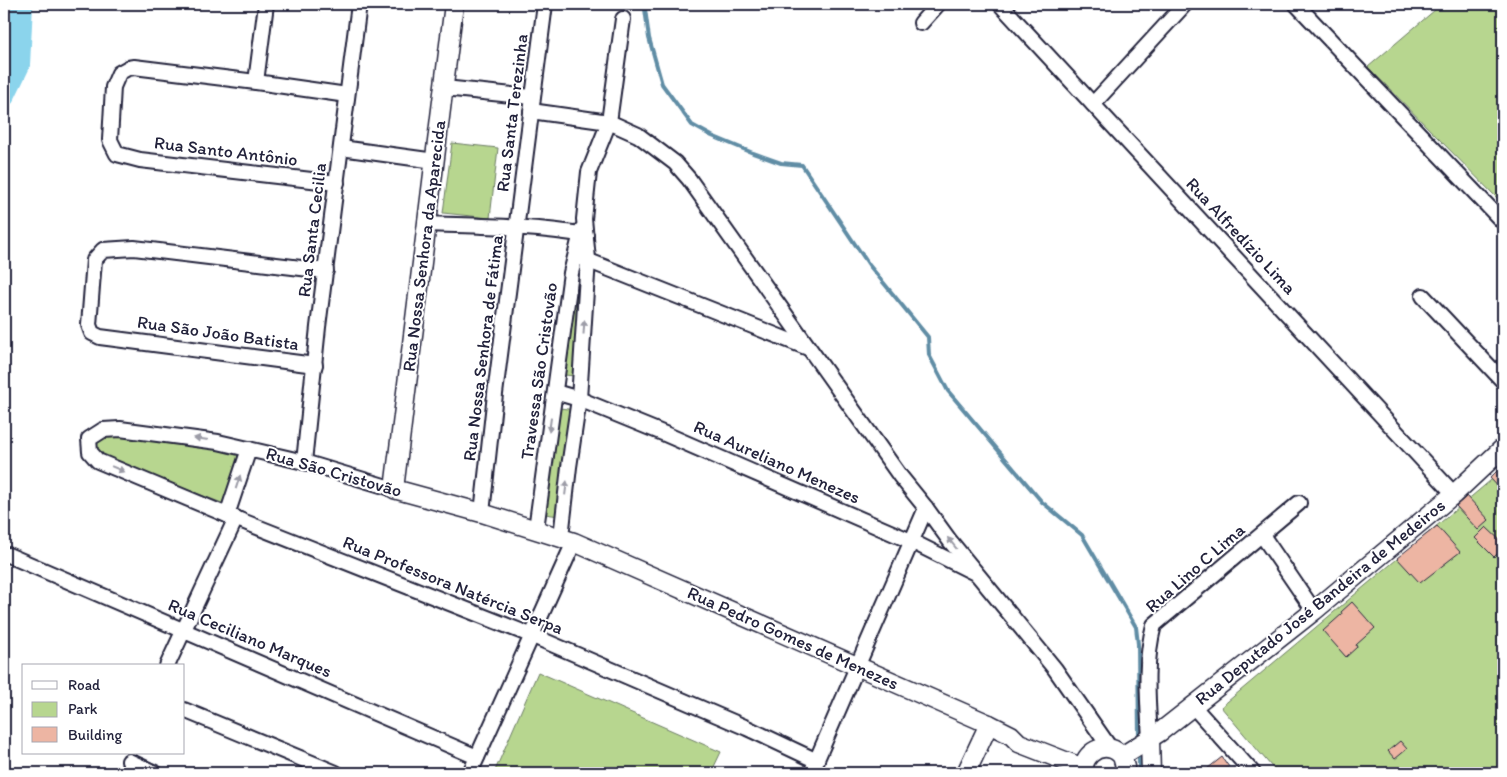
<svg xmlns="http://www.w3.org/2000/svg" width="1507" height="777" font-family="Itim,sans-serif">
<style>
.green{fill:#b7d68f;stroke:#6c7c65}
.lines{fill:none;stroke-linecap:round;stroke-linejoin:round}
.stream{stroke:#618da5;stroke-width:4}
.river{stroke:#8bd4ec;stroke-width:22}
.building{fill:#edb5a3;stroke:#22223b}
.minor-casing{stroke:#22223b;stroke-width:18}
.tertiary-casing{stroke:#22223b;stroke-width:21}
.minor{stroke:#fff;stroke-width:14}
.tertiary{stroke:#fff;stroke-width:18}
.oneway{fill:#9c9ca7}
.labels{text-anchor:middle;stroke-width:4;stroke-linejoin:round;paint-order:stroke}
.street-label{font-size:18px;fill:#22223b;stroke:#fff}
</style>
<rect width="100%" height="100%" fill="#fff"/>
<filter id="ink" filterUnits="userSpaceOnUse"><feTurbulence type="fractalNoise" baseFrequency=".02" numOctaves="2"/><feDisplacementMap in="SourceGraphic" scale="10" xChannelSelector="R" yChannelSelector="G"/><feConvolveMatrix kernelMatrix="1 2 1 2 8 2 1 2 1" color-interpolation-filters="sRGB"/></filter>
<g filter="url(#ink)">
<!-- green -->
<g class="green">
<polygon points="1442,4 1503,4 1503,204 1368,67"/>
<polygon points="452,143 498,148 490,218 443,213"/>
<polygon points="573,272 586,273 576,376 564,375"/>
<polygon points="560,408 575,410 559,516 545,514"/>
<path d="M100,434L231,446L238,453L240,459L222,503L113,461C101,454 91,449 100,434Z"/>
<polygon points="1503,470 1503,773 1277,773 1221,707"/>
<polygon points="538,672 721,752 711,773 494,773"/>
</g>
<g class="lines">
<!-- stream -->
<g class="stream">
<polyline points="647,4 645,9 649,38 662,84 692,125 712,136 753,153 781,163 802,165 869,265 928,337 929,355 948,391 1042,502 1082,535 1136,627 1138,644 1139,739"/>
<polyline points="1139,751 1139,773"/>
</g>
<!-- river -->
<polyline class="river" points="4,96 19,65 22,4"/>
</g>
<!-- building -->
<g class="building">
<polygon points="1503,465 1503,492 1490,478"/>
<polygon points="1467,496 1489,520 1478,530 1456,506"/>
<polygon points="1437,526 1460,552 1420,583 1397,558"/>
<polygon points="1486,527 1503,543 1503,548 1494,557 1475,538"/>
<polygon points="1352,602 1375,628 1356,645 1357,647 1346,657 1323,631 1342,614 1341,612"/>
<polygon points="1400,741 1407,749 1395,759 1388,751"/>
<polygon points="1222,757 1229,767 1221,773 1202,773"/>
</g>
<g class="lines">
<!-- minor casing -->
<g class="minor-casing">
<g id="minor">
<polyline points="1000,4 1454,494"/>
<polyline points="1296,4 1503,222"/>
<polyline points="921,23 938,4"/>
<polyline points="256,82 266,4"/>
<polyline points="444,88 532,97"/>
<polyline points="1093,104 1185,4"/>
<polyline points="531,111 609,122 638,135 675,163 689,179 900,476 926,508 950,541 1055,669 1110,748"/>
<polyline points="341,148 435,161"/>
<polyline points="337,183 140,160 117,154 110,140 113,87 119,73 128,68 134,67 256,82 347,95"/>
<path d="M427,224C480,226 533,226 586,235"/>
<polyline points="579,257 808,348"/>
<polyline points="1423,296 1503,381"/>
<polyline points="315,365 100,337 92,333 89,325 94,260 103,250 134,248 326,271"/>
<polyline points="555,392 579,399 665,434 913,542 975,573"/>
<polyline points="304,462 318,327 359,4"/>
<polyline points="394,489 304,462 218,442 120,429 103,430 89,439 90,452 98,461 227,515 533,636 747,728 817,761"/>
<polyline points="482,513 495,394 545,4"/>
<polyline points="227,515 249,449"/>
<polyline points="536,529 571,273 582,229"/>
<polyline points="1262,535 1314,611"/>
<polyline points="561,537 569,467 579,399 588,259 584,219 589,172 609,122 623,19"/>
<polyline points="8,555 477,757"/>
<polyline points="167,666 236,518"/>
<polyline points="1192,705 1253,773"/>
<polyline points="184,710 336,773"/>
<path d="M1150,739C1148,701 1144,662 1154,625L1299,503"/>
<polyline points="129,761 155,773"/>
<polyline points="470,773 574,542"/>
<polyline points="811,773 926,508"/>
</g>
</g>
<!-- tertiary casing -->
<g class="tertiary-casing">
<g id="tertiary">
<polyline points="454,4 394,489 482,513 574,542 989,724 1011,735 1019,743 1083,768"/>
<polyline points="1150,739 1151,773"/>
<polyline points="1122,756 1160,732 1314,611 1454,494 1503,448"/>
<polyline points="966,773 989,724"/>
<path d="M1085,773C1080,758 1097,744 1112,749C1116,750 1119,753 1122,756L1125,767L1123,773"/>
</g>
</g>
<!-- minor -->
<use href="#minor" class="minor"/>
<!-- tertiary -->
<use href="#tertiary" class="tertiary"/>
</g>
<!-- one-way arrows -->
<defs><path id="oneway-solid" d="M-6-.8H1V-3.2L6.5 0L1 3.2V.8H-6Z" transform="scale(1.25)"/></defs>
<g class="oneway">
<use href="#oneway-solid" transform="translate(584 327) rotate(-86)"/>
<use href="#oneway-solid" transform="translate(550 425) rotate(98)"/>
<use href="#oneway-solid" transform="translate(201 439) rotate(-172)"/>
<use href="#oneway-solid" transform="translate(118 469) rotate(23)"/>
<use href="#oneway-solid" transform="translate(238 482) rotate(-72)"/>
<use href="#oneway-solid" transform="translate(566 488) rotate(-83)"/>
<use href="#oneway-solid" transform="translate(952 543) rotate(-129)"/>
</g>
</g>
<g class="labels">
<!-- street labels -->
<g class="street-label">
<text transform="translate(512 113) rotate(-83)" y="6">Rua Santa Terezinha</text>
<text transform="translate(226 151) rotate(7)" y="6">Rua Santo Antônio</text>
<text transform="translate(312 230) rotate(-83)" y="6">Rua Santa Cecilia</text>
<text transform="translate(1241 236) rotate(47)" y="6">Rua Alfredízio Lima</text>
<text transform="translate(424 246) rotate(-83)" y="6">Rua Nossa Senhora da Aparecida</text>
<text transform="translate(218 333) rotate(8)" y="6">Rua São João Batista</text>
<text transform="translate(483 348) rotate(-83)" y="6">Rua Nossa Senhora de Fátima</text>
<text transform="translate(539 371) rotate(-82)" y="6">Travessa São Cristovão</text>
<text transform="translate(777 462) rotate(24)" y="6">Rua Aureliano Menezes</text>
<text transform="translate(334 472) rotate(16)" y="6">Rua São Cristovão</text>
<text transform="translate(1195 568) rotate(-41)" y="6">Rua Lino C Lima</text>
<text transform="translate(453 585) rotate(22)" y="6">Rua Professora Natércia Serpa</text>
<text transform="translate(1320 602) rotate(-39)" y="6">Rua Deputado José Bandeira de Medeiros</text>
<text transform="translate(250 638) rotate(23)" y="6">Rua Ceciliano Marques</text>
<text transform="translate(793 638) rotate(24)" y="6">Rua Pedro Gomes de Menezes</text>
</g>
</g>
<!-- margin -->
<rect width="1507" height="777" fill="none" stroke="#fff" stroke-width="20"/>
<rect x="10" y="10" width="1487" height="757" fill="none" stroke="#22223b" stroke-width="2" filter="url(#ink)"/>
<!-- legend -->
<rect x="22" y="664" width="162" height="90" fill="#ffffff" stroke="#a7a7b1"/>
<rect x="32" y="681" width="25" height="8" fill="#ffffff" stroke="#a7a7b1"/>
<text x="68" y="690" font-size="15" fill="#22223b">Road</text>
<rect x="32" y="702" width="25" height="15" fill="#b7d68f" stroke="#a7a7b1"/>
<text x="68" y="714" font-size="15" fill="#22223b">Park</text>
<rect x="32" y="727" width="25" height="15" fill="#edb5a3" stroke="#a7a7b1"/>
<text x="68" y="740" font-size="15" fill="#22223b">Building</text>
</svg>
